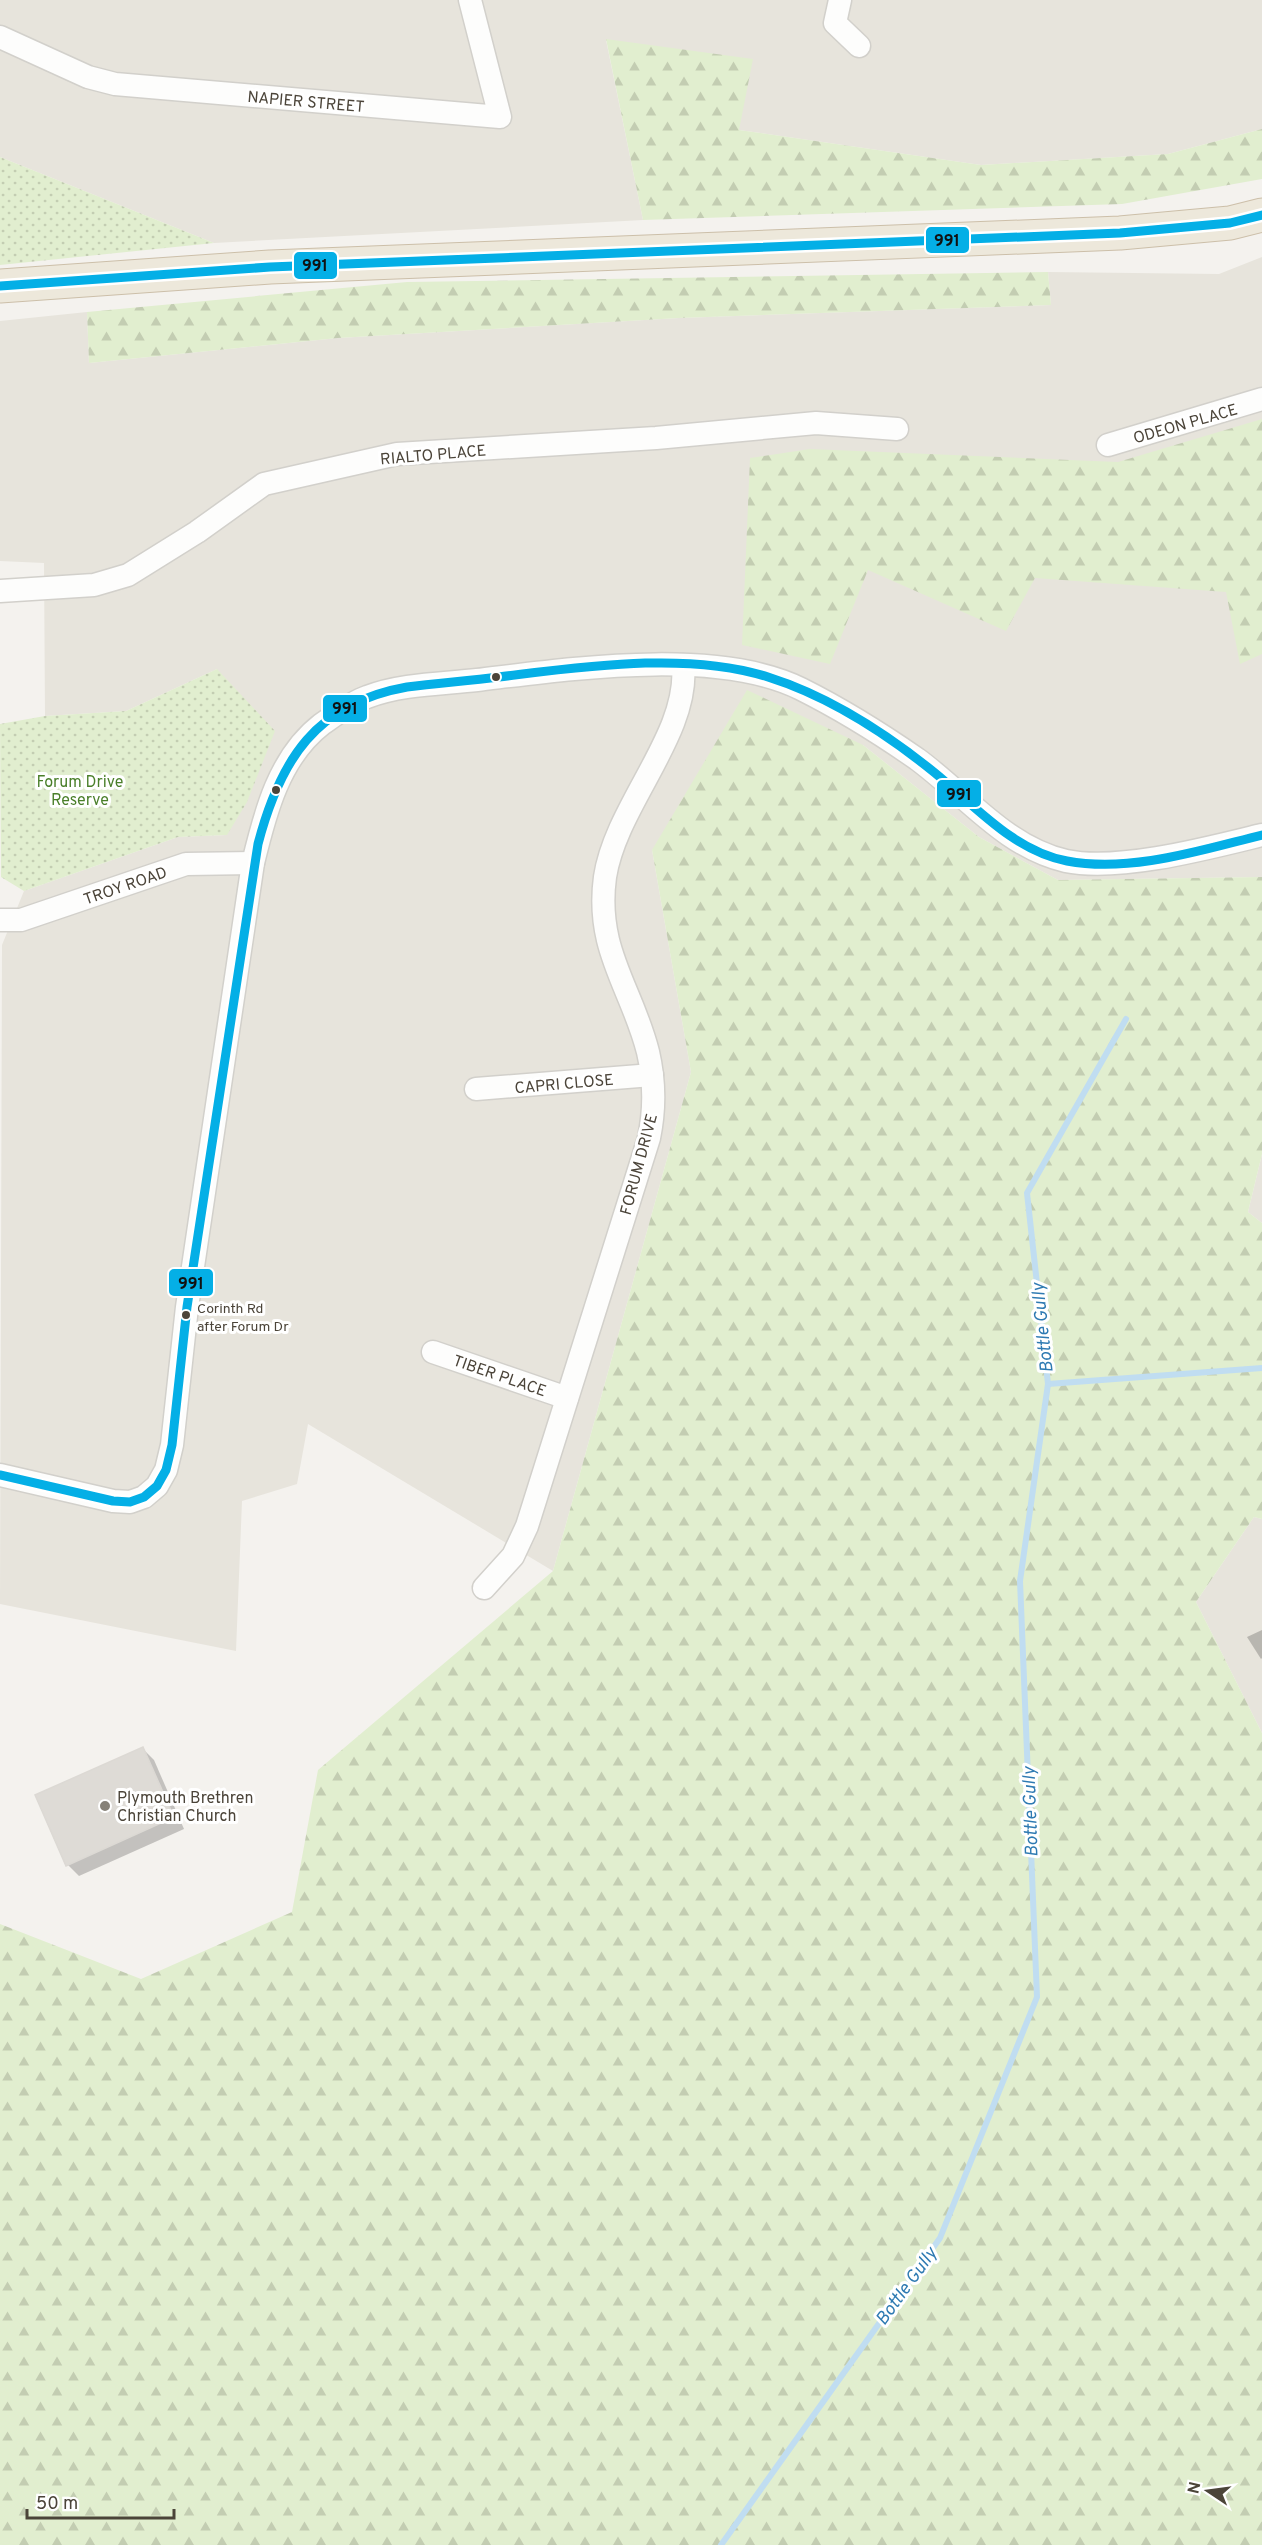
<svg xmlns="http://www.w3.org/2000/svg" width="1262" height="2545" font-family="Overpass,sans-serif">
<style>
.residential{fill:#e7e4dc}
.forest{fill:url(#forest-firs)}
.park{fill:url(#park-dots)}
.shadow{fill:#0003}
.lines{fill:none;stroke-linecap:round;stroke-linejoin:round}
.stream{stroke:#c0ddf1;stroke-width:6}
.building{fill:#dedbd6;stroke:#dcd9d4;stroke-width:1.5}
.street-casing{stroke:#d2d0cb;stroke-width:25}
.highway-casing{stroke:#ccbfa9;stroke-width:35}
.street{stroke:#fdfdfc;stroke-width:22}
.highway{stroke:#ede8db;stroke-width:33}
.bus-1-casing{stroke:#fff;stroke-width:14}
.bus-1{stroke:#04afe6;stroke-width:9}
.bus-dot{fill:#4b4439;stroke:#fff;stroke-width:2}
.poi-dot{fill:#868178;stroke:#fff;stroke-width:2}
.labels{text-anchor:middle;stroke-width:6;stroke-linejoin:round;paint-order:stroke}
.bus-label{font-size:14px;fill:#4b4439;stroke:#fff;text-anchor:start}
.street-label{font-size:16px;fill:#4b4439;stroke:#fff}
.park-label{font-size:16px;fill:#4a7f2a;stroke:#fff}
.poi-label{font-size:16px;fill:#4b4439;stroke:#fff;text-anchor:start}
.water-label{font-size:18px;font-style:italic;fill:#2e7ab2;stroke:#fff}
.line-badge{stroke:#fff;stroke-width:2}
.pale-badge-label{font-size:16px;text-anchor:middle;font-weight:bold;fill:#111}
</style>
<defs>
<pattern id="forest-firs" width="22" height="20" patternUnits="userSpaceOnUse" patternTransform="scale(1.5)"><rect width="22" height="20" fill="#e1eecf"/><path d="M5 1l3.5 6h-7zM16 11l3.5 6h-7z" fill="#c3cdb2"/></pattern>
<pattern id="park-dots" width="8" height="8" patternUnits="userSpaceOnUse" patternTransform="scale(1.5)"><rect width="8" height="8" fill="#e1eecf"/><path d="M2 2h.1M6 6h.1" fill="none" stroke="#c3cdb2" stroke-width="1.8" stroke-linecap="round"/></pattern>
</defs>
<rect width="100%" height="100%" fill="#f4f2ee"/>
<!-- residential -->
<g class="residential">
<polygon points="0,0 1262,0 1262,129 1168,154 981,165 739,130 606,40 643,220 214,243 0,157"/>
<polygon points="1262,257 1262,877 1058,880 979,837 863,745 652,850 691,1072 553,1571 308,1424 297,1484 242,1501 236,1651 0,1604 2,945 24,891 178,837 227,835 217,669 126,711 45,716 44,563 0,561 0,321 87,312 89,363 338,338 679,318 1051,305 1048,272 1219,274"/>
<polygon points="1262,1154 1262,1223 1248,1212"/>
<polygon points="1254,1517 1262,1519 1262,1733 1196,1602"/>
</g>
<!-- forest -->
<g class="forest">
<polygon points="606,39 753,59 739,130 981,165 1168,154 1262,129 1262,179 1122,204 643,220"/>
<polygon points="1048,272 1051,305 679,318 338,338 89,363 87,312 407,282"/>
<polygon points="1262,419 1262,654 1240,664 1226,592 1035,578 1006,631 868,570 830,664 742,645 750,458 810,449 1118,462"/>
<polygon points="747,690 863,745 979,837 1058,880 1262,877 1262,1154 1248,1212 1262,1223 1262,1519 1254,1517 1196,1602 1262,1733 1262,2545 0,2545 0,1924 141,1979 292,1912 318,1770 553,1571 691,1072 652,850"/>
</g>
<!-- park -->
<g class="park">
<polygon points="0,157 214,243 0,265"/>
<polygon points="217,669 275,731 247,802 227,835 178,837 24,891 1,877 0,724 45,716 126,711"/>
</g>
<!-- shadow -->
<g class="shadow">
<polygon points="1262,1630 1262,1658 1261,1659 1247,1637"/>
<polygon points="143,1749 154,1760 184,1829 79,1876 68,1865"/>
</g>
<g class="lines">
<!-- stream -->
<g class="stream">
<polyline points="1048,1384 1262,1368"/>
<polyline points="721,2545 940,2238 1037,1997 1020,1581 1048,1384 1027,1193 1126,1019"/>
</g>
</g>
<!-- building -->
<polygon class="building" points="143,1747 174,1817 66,1866 35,1795"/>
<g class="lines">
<!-- street casing -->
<g class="street-casing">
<g id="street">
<polyline points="840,0 835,23 859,46"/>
<polyline points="0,37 88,77 115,84 500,117 470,0"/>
<polyline points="1108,445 1262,399"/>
<polyline points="0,591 94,585 128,575 197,532 264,484 397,454 656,438 816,423 897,429"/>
<polyline points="0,920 21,920 186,864 253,863"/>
<polyline points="476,1089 652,1075"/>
<polyline points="433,1352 567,1398"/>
<path d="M0,1475L113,1501L130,1502L144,1497L157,1486L166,1470L172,1445L187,1307L253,863C265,813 279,757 322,724C335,715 352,702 367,697C401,684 441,684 477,680C570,669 716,647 801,689C841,709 881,734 917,759C965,794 1005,847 1066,861C1119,872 1209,848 1262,835"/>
<path d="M484,1588L513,1556L527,1526L649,1138C655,1109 655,1082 648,1052C632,988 595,950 605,877C616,805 690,734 683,665"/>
</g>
</g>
<!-- highway casing -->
<g class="highway-casing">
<polyline id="highway" points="0,286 270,267 1120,233 1230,223 1262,215"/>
</g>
<!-- street -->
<use href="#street" class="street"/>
<!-- highway -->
<use href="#highway" class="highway"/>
<!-- bus-1 casing -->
<g class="bus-1-casing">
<g id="bus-1">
<polyline points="0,286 270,267 1120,233 1230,223 1262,215"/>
<path d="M0,1475L113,1501L130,1502L144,1497L157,1486L166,1470L172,1445L187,1307L258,844C280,760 316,703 407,687C438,683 468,681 499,677C582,667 687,651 768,677C828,696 887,734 935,773C975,806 1014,851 1067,861C1131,873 1201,850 1262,835"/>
</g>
</g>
<!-- bus-1 -->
<use href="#bus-1" class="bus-1"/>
</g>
<!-- markers -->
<g class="bus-dot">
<circle cx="496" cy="677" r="5"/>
<circle cx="276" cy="790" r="5"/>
<circle cx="186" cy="1315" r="5"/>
</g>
<circle class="poi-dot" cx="105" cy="1806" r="6"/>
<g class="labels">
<!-- bus labels -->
<g class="bus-label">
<text x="197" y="1313">Corinth Rd<tspan x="197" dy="18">after Forum Dr</tspan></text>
</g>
<!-- street labels -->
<g class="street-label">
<text transform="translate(306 101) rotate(5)" y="6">NAPIER STREET</text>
<text transform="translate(1185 423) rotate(-16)" y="6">ODEON PLACE</text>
<text transform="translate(433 454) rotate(-5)" y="6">RIALTO PLACE</text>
<text transform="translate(125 885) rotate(-19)" y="6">TROY ROAD</text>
<text transform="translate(564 1083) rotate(-5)" y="6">CAPRI CLOSE</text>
<text transform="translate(638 1164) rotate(-75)" y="6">FORUM DRIVE</text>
<text transform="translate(500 1375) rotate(19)" y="6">TIBER PLACE</text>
</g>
<!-- park labels -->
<g class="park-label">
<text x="80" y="787">Forum Drive<tspan x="80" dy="18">Reserve</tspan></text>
</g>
<!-- poi labels -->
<g class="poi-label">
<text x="117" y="1803">Plymouth Brethren<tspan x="117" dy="18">Christian Church</tspan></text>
</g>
<!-- water labels -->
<g class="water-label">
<text transform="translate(1042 1328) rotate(-96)" y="6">Bottle Gully</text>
<text transform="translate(1030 1812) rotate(-92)" y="6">Bottle Gully</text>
<text transform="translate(906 2286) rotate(-54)" y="6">Bottle Gully</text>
</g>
</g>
<g class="line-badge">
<rect x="925" y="226" width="45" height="28" rx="6" fill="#04afe6"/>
<rect x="293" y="251" width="45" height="29" rx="6" fill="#04afe6"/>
<rect x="322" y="694" width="46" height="29" rx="6" fill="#04afe6"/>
<rect x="936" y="779" width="46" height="29" rx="6" fill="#04afe6"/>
<rect x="168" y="1268" width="46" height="29" rx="6" fill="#04afe6"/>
</g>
<g class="pale-badge-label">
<text x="947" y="246">991</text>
<text x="315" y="271">991</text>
<text x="345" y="714">991</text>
<text x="959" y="800">991</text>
<text x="191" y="1289">991</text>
</g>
<!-- north arrow -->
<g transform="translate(1208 2491) rotate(283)" stroke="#ffffff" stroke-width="4.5" paint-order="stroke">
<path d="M0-4.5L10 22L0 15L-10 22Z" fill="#4b4439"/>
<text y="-9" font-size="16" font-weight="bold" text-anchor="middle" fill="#4b4439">N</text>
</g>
<!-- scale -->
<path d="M27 2509v9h147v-9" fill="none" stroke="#4b4439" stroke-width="3"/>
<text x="36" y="2509" font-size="18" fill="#4b4439" stroke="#ffffff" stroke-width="4.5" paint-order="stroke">50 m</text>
</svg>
